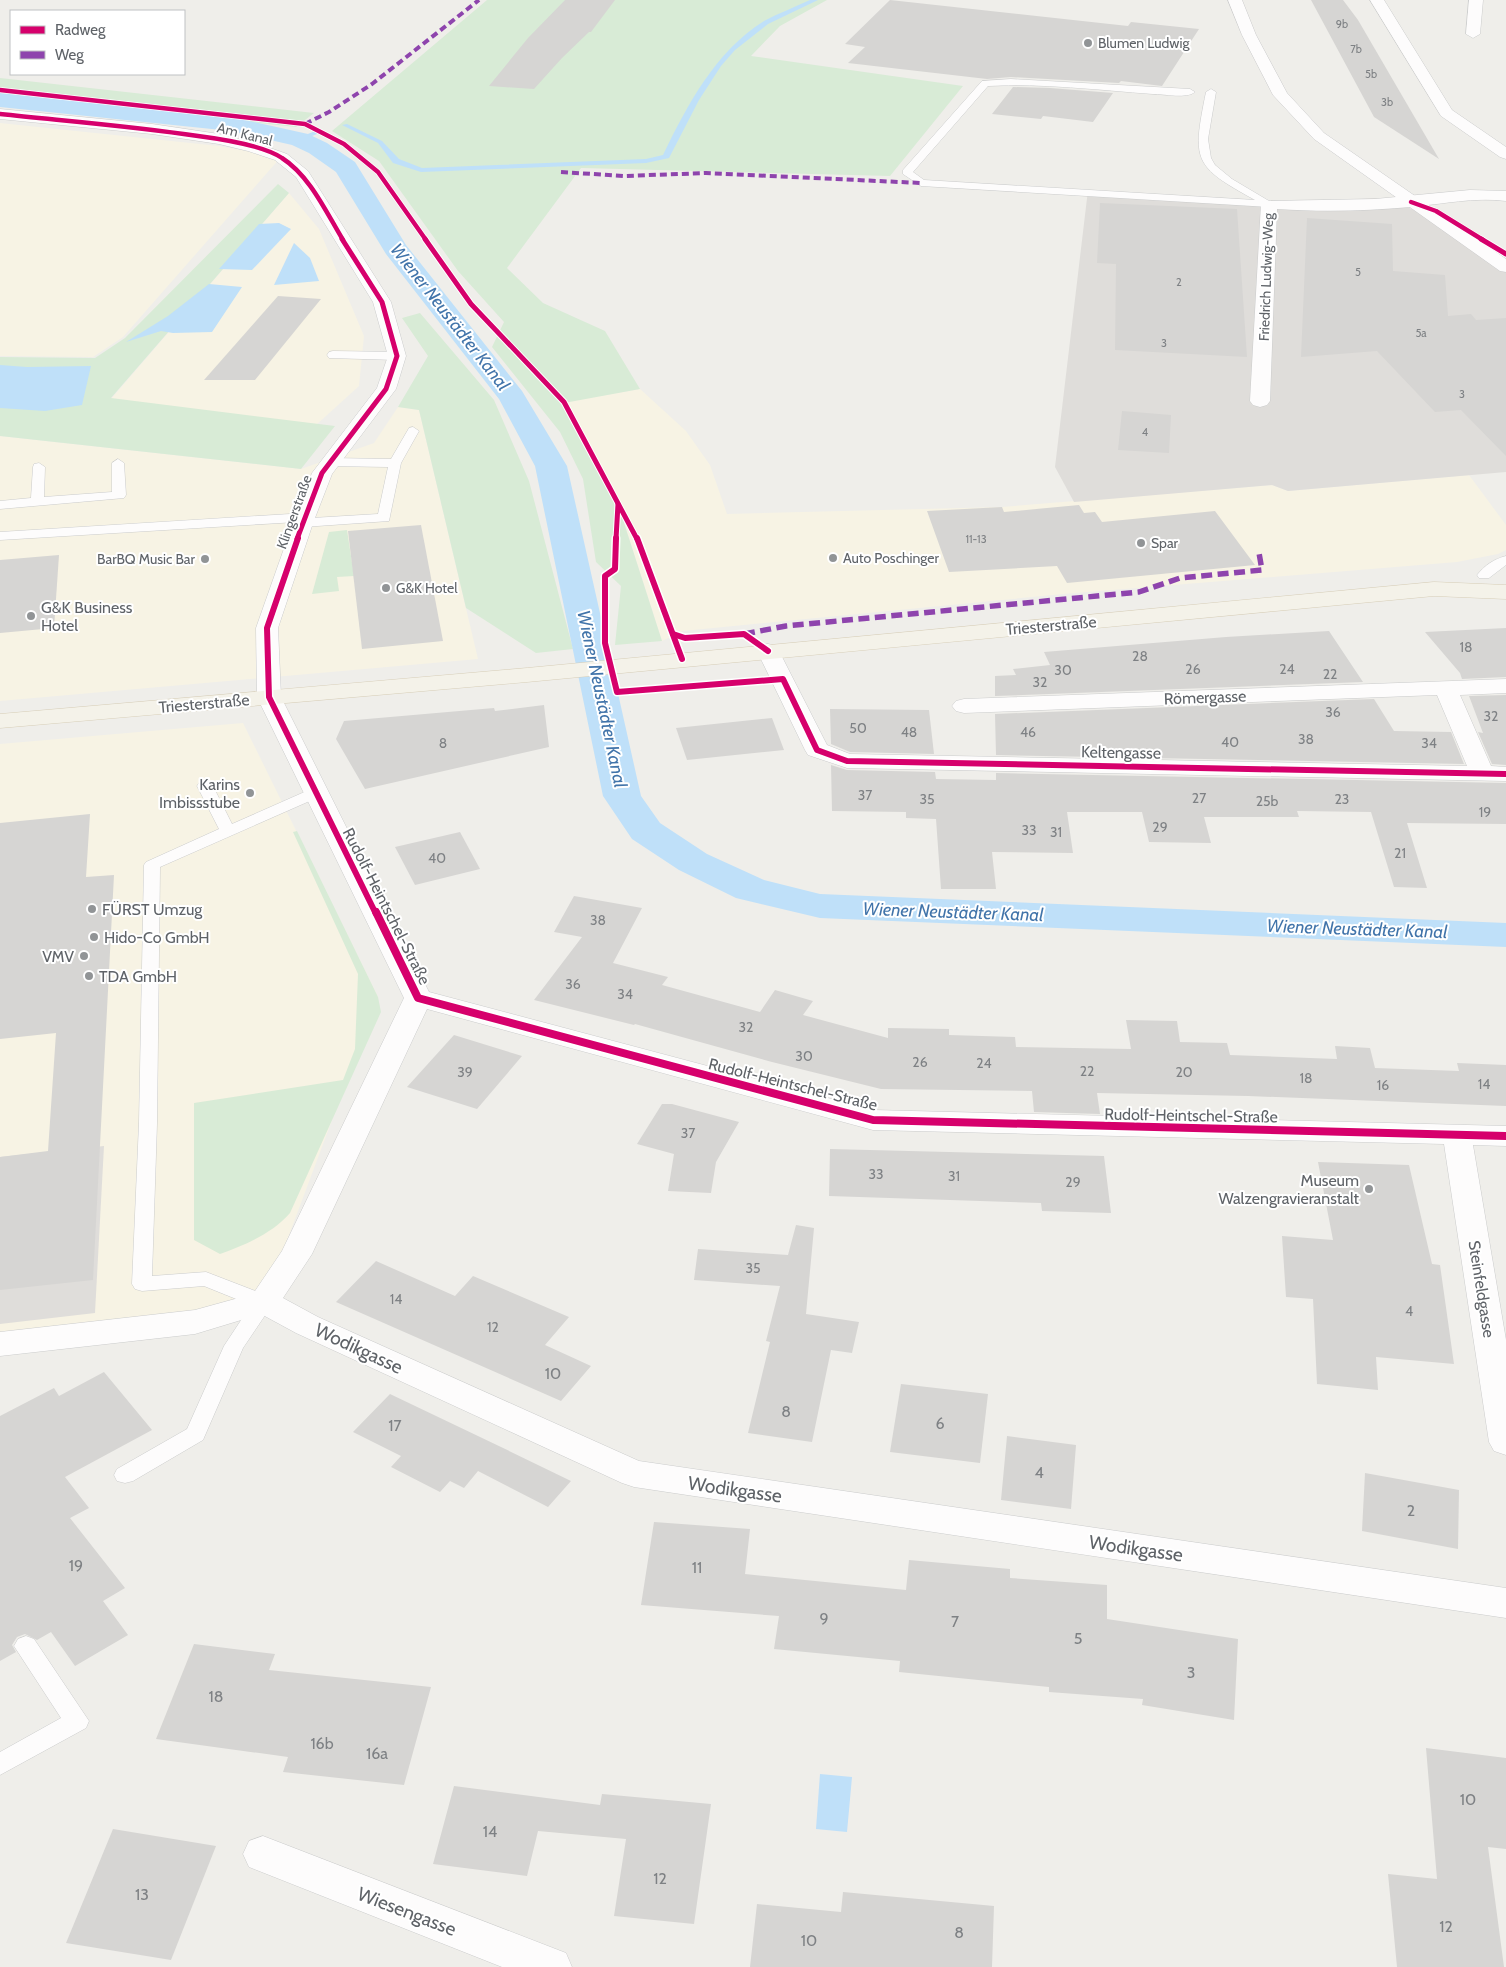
<svg xmlns="http://www.w3.org/2000/svg" width="1506" height="1967" font-family="Cabin,sans-serif">
<style>
.commercial{fill:#f7f3e4}
.industrial{fill:#dfddda}
.green{fill:#d8ebd6}
.water{fill:#bfe0f9}
.lines{fill:none;stroke-linecap:round;stroke-linejoin:round}
.stream{fill:#bfe0f9;fill-rule:evenodd}
.canal{fill:#bfe0f9;fill-rule:evenodd}
.building{fill:#d6d5d3}
.lane-casing{stroke:#cbcccc;stroke-width:1}
.street-casing{stroke:#cbcccc;stroke-width:1}
.secondary-casing{stroke:#cacacb;stroke-width:1}
.primary-casing{stroke:#d7ceb8;stroke-width:1}
.lane{fill:#fdfcfc;fill-rule:evenodd}
.street{fill:#fdfcfc;fill-rule:evenodd}
.secondary{fill:#fdfcfc;fill-rule:evenodd}
.primary{fill:#f4f2e9;fill-rule:evenodd}
.quiet-far1{stroke:#8e44ad;stroke-width:4;stroke-dasharray:7 4;stroke-linecap:butt}
.quiet{stroke:#8e44ad;stroke-width:5.5;stroke-dasharray:11 5.5;stroke-linecap:butt}
.cycleway-far3-casing{stroke:#fff;stroke-width:6}
.cycleway-far2-casing{stroke:#fff;stroke-width:7}
.cycleway-far1-casing{stroke:#fff;stroke-width:9}
.cycleway-casing{stroke:#fff;stroke-width:11}
.cycleway-far3{stroke:#d6006c;stroke-width:4.5}
.cycleway-far2{stroke:#d6006c;stroke-width:5}
.cycleway-far1{stroke:#d6006c;stroke-width:6}
.cycleway{stroke:#d6006c;stroke-width:8}
.poi-dot{fill:#919496;stroke:#fff;stroke-width:2}
.labels{text-anchor:middle;stroke-width:4;stroke-linejoin:round;paint-order:stroke}
.far-number-label{font-size:11px;fill:#7e8184}
.far-poi-label{font-size:14px;fill:#5f6368;stroke:#fff;text-anchor:start}
.far-street-label{font-size:14px;fill:#5f6368;stroke:#fff}
.number-label{font-size:14px;fill:#7e8184}
.poi-label{font-size:16px;fill:#5f6368;stroke:#fff;text-anchor:start}
.street-label{font-size:16px;fill:#5f6368;stroke:#fff}
.near-number-label{font-size:16px;fill:#7e8184}
.water-label{font-size:18px;font-style:italic;fill:#4174aa;stroke:#fff}
.near-street-label{font-size:19px;fill:#5f6368;stroke:#fff}
</style>
<rect width="100%" height="100%" fill="#efeeea"/>
<!-- commercial -->
<g class="commercial">
<polygon points="0,123 219,146 281,157 123,337 93,357 0,356"/>
<polygon points="289,193 319,229 364,336 359,386 315,426 111,399"/>
<polygon points="640,389 686,431 710,465 727,514 1002,507 1272,485 1288,491 1469,475 1506,525 1506,550 1498,554 1457,562 1063,594 683,631 662,641 618,504 564,402"/>
<polygon points="398,407 419,410 478,659 0,701 0,436 301,469 374,443"/>
<polygon points="243,723 378,997 264,1302 0,1336 0,744"/>
</g>
<!-- industrial -->
<g class="industrial">
<polygon points="1088,190 1294,202 1380,198 1418,211 1506,271 1506,472 1288,491 1272,485 1074,502 1055,467"/>
<polygon points="104,1146 95,1313 0,1324 0,1157"/>
</g>
<!-- green -->
<g class="green">
<polygon points="487,0 827,0 780,26 751,56 963,86 890,176 581,168 507,268 543,303 605,331 640,389 564,403 618,504 662,641 615,645 621,586 596,562 583,479 560,432 492,347 504,322 458,271 379,161 332,131"/>
<polygon points="0,78 314,113 296,127 0,95"/>
<polygon points="278,184 289,193 111,398 335,426 301,469 0,436 0,357 95,358 125,338"/>
<polygon points="420,313 494,400 529,481 573,649 536,653 466,608 419,410 398,407 428,356 402,318"/>
<polygon points="347,530 354,576 337,577 339,591 312,594 329,532"/>
<path d="M297,831L378,997L381,1012L290,1213C273,1233 245,1245 220,1254L194,1240V1103L343,1080L355,1049L358,974L293,832Z"/>
</g>
<!-- water -->
<g class="water">
<polygon points="279,223 291,229 252,270 219,269 259,224"/>
<polygon points="294,243 310,258 319,281 274,285"/>
<polygon points="209,284 242,287 212,332 173,333 161,331 126,342 168,316"/>
<polygon points="0,365 27,367 91,366 82,405 45,411 0,408"/>
<polygon points="820,1774 852,1777 847,1832 816,1829"/>
</g>
<g class="lines">
<!-- stream -->
<g class="stream">
<path d="M810,0H818L768,24L735,50L721,66L699,100L669,158L646,163L421,172L393,163L378,143L342,125L347,124L382,141L399,159L422,168L646,159L663,155C688,104 715,52 764,21C779,13 795,7 810,0Z"/>
<polygon points="315,131 317,132 317,134 300,141 296,139"/>
</g>
<!-- canal -->
<polygon class="canal" points="0,93 231,117 308,134 327,143 355,162 406,245 522,391 567,466 641,796 660,823 707,854 764,880 820,894 1506,923 1506,947 820,918 736,898 679,870 632,839 603,796 535,466 499,399 386,254 336,172 309,153 292,145 231,131 0,107"/>
</g>
<!-- building -->
<g class="building">
<polygon points="565,0 615,0 591,32 589,32 562,58 534,89 489,86 528,38"/>
<polygon points="890,0 1128,26 1131,22 1199,29 1162,86 1121,81 1119,83 1011,77 987,79 848,63 865,47 845,44"/>
<polygon points="1311,0 1343,0 1358,20 1439,159 1374,117"/>
<polygon points="1013,87 1050,88 1113,93 1093,122 1043,116 1041,119 992,114"/>
<polygon points="1100,203 1237,209 1247,357 1115,350 1116,264 1097,263"/>
<polygon points="1307,218 1392,224 1393,271 1445,275 1448,316 1471,314 1476,320 1506,318 1506,456 1461,410 1435,412 1377,351 1301,357"/>
<polygon points="278,296 321,299 255,380 204,380"/>
<polygon points="1122,411 1171,415 1169,453 1118,450"/>
<polygon points="1079,505 1084,513 1095,512 1102,522 1215,511 1255,565 1067,583 1057,566 949,572 927,511 1002,507 1004,512"/>
<polygon points="421,525 443,641 362,649 348,531"/>
<polygon points="59,555 54,628 0,633 0,560"/>
<polygon points="1506,628 1506,677 1462,679 1460,673 1425,632"/>
<polygon points="1329,631 1363,682 995,696 995,676 1016,675 1013,669 1050,665 1044,652 1226,637"/>
<polygon points="1506,695 1506,765 1492,764 1478,732 1483,733 1469,696"/>
<polygon points="1374,699 1394,731 1451,732 1464,764 996,755 995,714"/>
<polygon points="544,705 549,747 365,789 336,739 344,721 494,708 495,711"/>
<polygon points="830,709 929,710 934,754 850,752 831,744"/>
<polygon points="772,718 784,750 687,760 676,728"/>
<polygon points="831,765 847,770 935,772 936,779 996,780 996,773 1506,783 1506,824 1407,823 1427,888 1394,887 1371,812 1297,811 1299,817 1204,817 1211,843 1149,842 1142,812 1067,812 1073,853 992,852 996,889 941,889 936,819 906,818 906,812 832,811"/>
<polygon points="90,814 86,877 114,875 93,1280 0,1290 0,1157 48,1151 56,1033 0,1039 0,823"/>
<polygon points="460,832 480,869 415,885 395,847"/>
<polygon points="574,896 642,908 613,963 668,977 662,985 760,1012 775,990 813,1001 803,1015 888,1038 888,1028 949,1029 949,1035 1015,1037 1016,1047 1131,1049 1126,1020 1177,1021 1180,1042 1227,1043 1230,1055 1337,1059 1335,1046 1370,1048 1375,1068 1459,1071 1457,1063 1506,1065 1506,1106 1248,1096 1097,1093 1100,1114 1034,1112 1032,1091 881,1089 772,1062 635,1024 634,1025 534,1000 582,937 554,932"/>
<polygon points="454,1035 522,1056 477,1109 407,1087"/>
<polygon points="662,1104 672,1104 739,1122 716,1162 711,1193 668,1191 674,1154 637,1144"/>
<polygon points="830,1149 1104,1156 1111,1213 1042,1211 1041,1203 829,1196"/>
<polygon points="1318,1162 1409,1165 1432,1264 1440,1265 1454,1364 1376,1357 1378,1390 1317,1384 1313,1299 1286,1297 1282,1236 1333,1240"/>
<polygon points="796,1225 814,1228 806,1314 859,1322 852,1353 831,1350 812,1442 748,1433 770,1342 766,1341 780,1286 694,1280 698,1249 788,1255"/>
<polygon points="376,1261 455,1296 473,1276 569,1317 545,1345 591,1366 561,1401 336,1302"/>
<polygon points="104,1372 152,1430 65,1477 89,1508 70,1518 125,1588 103,1601 128,1635 75,1666 51,1632 37,1640 25,1634 17,1637 12,1645 16,1652 0,1661 0,1416 54,1388 59,1396"/>
<polygon points="901,1384 988,1394 980,1463 890,1452"/>
<polygon points="390,1394 501,1447 571,1481 548,1507 478,1471 464,1488 450,1481 440,1492 391,1467 401,1456 353,1432"/>
<polygon points="1007,1436 1076,1445 1071,1509 1001,1500"/>
<polygon points="1365,1473 1459,1490 1458,1549 1362,1531"/>
<polygon points="654,1522 750,1529 745,1574 906,1590 909,1560 1010,1569 1010,1578 1107,1585 1107,1619 1238,1639 1234,1720 1142,1705 1143,1699 1049,1692 1049,1687 899,1672 900,1661 774,1649 779,1616 641,1605"/>
<polygon points="194,1644 275,1654 269,1670 431,1687 404,1785 283,1772 288,1757 156,1739"/>
<polygon points="1426,1748 1506,1758 1506,1849 1488,1847 1504,1967 1397,1967 1388,1874 1437,1879"/>
<polygon points="454,1786 600,1805 602,1794 711,1804 694,1924 614,1916 626,1839 538,1831 527,1876 433,1864"/>
<polygon points="113,1829 216,1846 171,1960 66,1943"/>
<polygon points="843,1892 994,1906 992,1967 750,1967 757,1904 841,1912"/>
</g>
<g class="lines">
<!-- lane casing -->
<g class="lane-casing">
<g id="lane">
<path d="M1011,79L1190,89L1195,92C1187,99 1164,94 1153,94C1098,90 1043,83 988,86L913,172L924,180L1255,200C1193,166 1192,161 1206,92L1211,89L1216,92L1208,139L1211,158L1215,165L1232,179L1274,204L1269,207L921,186L903,174V170L982,81Z"/>
<polygon points="333,351 397,352 403,356 397,360 329,358 327,355 329,352"/>
<polygon points="413,427 419,431 401,463 389,521 303,527 298,526 297,522 0,540 0,532 306,513 311,514 312,518 378,514 388,467 329,466 323,462 329,458 391,459 409,428"/>
<polygon points="118,459 124,463 126,495 124,498 0,509 0,501 31,498 33,467 34,464 39,463 45,467 44,497 112,492 112,463"/>
<path d="M1506,556V565L1489,578H1479L1477,575C1485,565 1494,559 1506,556Z"/>
<polygon points="205,781 211,783 213,786 232,824 309,790 321,790 323,793 321,796 160,867 157,1123 152,1276 206,1272 271,1297 274,1302 243,1348 203,1440 133,1481 125,1483 117,1481 114,1475 117,1469 187,1429 224,1346 251,1305 204,1286 142,1291 135,1289 132,1284 139,1123 144,865 146,862 219,829 197,786 199,783"/>
<polygon points="26,1636 34,1639 89,1721 86,1728 0,1775 0,1752 61,1718 14,1646 18,1639"/>
</g>
</g>
<!-- street casing -->
<g class="street-casing">
<g id="street">
<polygon points="1370,0 1384,0 1452,110 1506,147 1506,159 1500,157 1441,116"/>
<polygon points="1469,0 1483,0 1480,34 1473,38 1466,34"/>
<polygon points="0,109 152,124 219,134 259,144 287,154 308,171 391,302 406,356 396,389 332,474 313,523 278,628 281,697 429,992 873,1110 1506,1126 1506,1146 1473,1145 1506,1340 1506,1455 1494,1451 1489,1442 1444,1144 873,1130 427,1009 312,1254 283,1298 318,1317 639,1461 1506,1588 1506,1618 634,1487 622,1483 296,1333 261,1314 195,1334 0,1356 0,1332 195,1310 253,1294 282,1251 404,998 257,697 256,628 293,523 312,473 377,388 388,356 373,302 296,177 275,160 248,151 219,144 152,134 0,119"/>
<path d="M1470,190L1506,191V201C1474,197 1443,204 1411,207C1366,211 1322,212 1277,209L1270,401L1267,405L1260,407L1253,405L1250,401L1261,204L1263,201L1375,199Z"/>
<polygon points="768,644 776,646 779,651 827,745 850,754 1467,766 1437,695 964,713 956,711 952,706 956,701 964,699 1506,679 1506,693 1460,695 1491,766 1506,767 1506,781 847,768 808,755 805,750 757,651 760,646"/>
<polygon points="263,1836 566,1953 572,1967 502,1967 249,1867 243,1854 249,1841"/>
</g>
</g>
<!-- secondary casing -->
<g class="secondary-casing">
<polygon id="secondary" points="1228,0 1242,0 1256,35 1287,93 1324,133 1506,259 1506,272 1500,271 1314,139 1273,95 1242,35"/>
</g>
<!-- primary casing -->
<g class="primary-casing">
<polygon id="primary" points="1434,582 1506,585 1506,599 1434,596 527,682 0,728 0,714 527,668"/>
</g>
<!-- lane -->
<use href="#lane" class="lane"/>
<!-- street -->
<use href="#street" class="street"/>
<!-- secondary -->
<use href="#secondary" class="secondary"/>
<!-- primary -->
<use href="#primary" class="primary"/>
<!-- quiet-far1 -->
<g class="quiet-far1">
<polyline points="305,124 329,112 372,84 479,0"/>
<polyline points="561,172 624,176 706,173 921,183"/>
</g>
<!-- quiet -->
<polyline class="quiet" points="744,634 786,626 1139,592 1180,578 1262,570 1259,553"/>
<!-- cycleway-far3 casing -->
<g class="cycleway-far3-casing">
<g id="cycleway-far3">
<polyline points="0,90 305,124 344,144 378,172 426,240"/>
<path d="M0,114C66,121 132,126 198,136C221,139 263,145 282,158C310,176 326,212 343,240"/>
<polyline points="1411,202 1436,211 1483,240"/>
</g>
</g>
<!-- cycleway-far2 casing -->
<g class="cycleway-far2-casing">
<g id="cycleway-far2">
<polyline points="425,239 471,304 564,402 637,539"/>
<polyline points="1481,239 1506,254"/>
<polyline points="297,539 322,473 386,389 397,356 382,302 342,239"/>
<polyline points="616,539 618,504"/>
</g>
</g>
<!-- cycleway-far1 casing -->
<g class="cycleway-far1-casing">
<g id="cycleway-far1">
<polyline points="298,538 267,628 269,697 376,914"/>
<polyline points="616,538 615,569 605,576 605,643 617,692 783,679 817,750 847,761 1506,774"/>
<polyline points="637,538 682,659"/>
<polyline points="673,634 685,638 744,634 768,651"/>
</g>
</g>
<!-- cycleway casing -->
<g class="cycleway-casing">
<polyline id="cycleway" points="376,912 418,998 873,1120 1506,1136"/>
</g>
<!-- cycleway-far3 -->
<use href="#cycleway-far3" class="cycleway-far3"/>
<!-- cycleway-far2 -->
<use href="#cycleway-far2" class="cycleway-far2"/>
<!-- cycleway-far1 -->
<use href="#cycleway-far1" class="cycleway-far1"/>
<!-- cycleway -->
<use href="#cycleway" class="cycleway"/>
</g>
<!-- markers -->
<g class="poi-dot">
<circle cx="1088" cy="43" r="5"/>
<circle cx="1141" cy="543" r="5"/>
<circle cx="833" cy="558" r="5"/>
<circle cx="205" cy="559" r="5"/>
<circle cx="386" cy="588" r="5"/>
<circle cx="31" cy="616" r="5"/>
<circle cx="250" cy="793" r="5"/>
<circle cx="92" cy="909" r="5"/>
<circle cx="94" cy="937" r="5"/>
<circle cx="84" cy="956" r="5"/>
<circle cx="89" cy="976" r="5"/>
<circle cx="1369" cy="1189" r="5"/>
</g>
<g class="labels">
<!-- far-number labels -->
<g class="far-number-label">
<text x="1342" y="28">9b</text>
<text x="1356" y="53">7b</text>
<text x="1371" y="78">5b</text>
<text x="1387" y="106">3b</text>
<text x="1358" y="276">5</text>
<text x="1179" y="286">2</text>
<text x="1421" y="337">5a</text>
<text x="1164" y="347">3</text>
<text x="1462" y="398">3</text>
<text x="1145" y="436">4</text>
<text x="976" y="543">11-13</text>
</g>
<!-- far-poi labels -->
<g class="far-poi-label">
<text x="1098" y="48">Blumen Ludwig</text>
<text x="1151" y="548">Spar</text>
<text x="843" y="563">Auto Poschinger</text>
<text x="195" y="564" text-anchor="end">BarBQ Music Bar</text>
<text x="396" y="593">G&amp;K Hotel</text>
</g>
<!-- far-street labels -->
<g class="far-street-label">
<text transform="translate(245 134) rotate(14)" y="5">Am Kanal</text>
<text transform="translate(1266 277) rotate(-88)" y="5">Friedrich Ludwig-Weg</text>
<text transform="translate(294 512) rotate(-70)" y="5">Klingerstraße</text>
</g>
<!-- number labels -->
<g class="number-label">
<text x="1466" y="652">18</text>
<text x="1140" y="661">28</text>
<text x="1193" y="674">26</text>
<text x="1287" y="674">24</text>
<text x="1063" y="675">30</text>
<text x="1330" y="679">22</text>
<text x="1040" y="687">32</text>
<text x="1333" y="717">36</text>
<text x="1491" y="721">32</text>
<text x="858" y="733">50</text>
<text x="909" y="737">48</text>
<text x="1028" y="737">46</text>
<text x="1306" y="744">38</text>
<text x="1230" y="747">40</text>
<text x="443" y="748">8</text>
<text x="1429" y="748">34</text>
<text x="865" y="800">37</text>
<text x="1199" y="803">27</text>
<text x="927" y="804">35</text>
<text x="1342" y="804">23</text>
<text x="1267" y="806">25b</text>
<text x="1485" y="817">19</text>
<text x="1160" y="832">29</text>
<text x="1029" y="835">33</text>
<text x="1056" y="837">31</text>
<text x="1400" y="858">21</text>
<text x="437" y="863">40</text>
<text x="598" y="925">38</text>
<text x="573" y="989">36</text>
<text x="625" y="999">34</text>
<text x="746" y="1032">32</text>
<text x="804" y="1061">30</text>
<text x="920" y="1067">26</text>
<text x="984" y="1068">24</text>
<text x="1087" y="1076">22</text>
<text x="465" y="1077">39</text>
<text x="1184" y="1077">20</text>
<text x="1306" y="1083">18</text>
<text x="1484" y="1089">14</text>
<text x="1383" y="1090">16</text>
<text x="688" y="1138">37</text>
<text x="876" y="1179">33</text>
<text x="954" y="1181">31</text>
<text x="1073" y="1187">29</text>
<text x="753" y="1273">35</text>
<text x="396" y="1304">14</text>
<text x="1409" y="1316">4</text>
<text x="493" y="1332">12</text>
</g>
<!-- poi labels -->
<g class="poi-label">
<text x="41" y="613">G&amp;K Business<tspan x="41" dy="18">Hotel</tspan></text>
<text x="240" y="790" text-anchor="end">Karins<tspan x="240" dy="18">Imbissstube</tspan></text>
<text x="102" y="915">FÜRST Umzug</text>
<text x="104" y="943">Hido-Co GmbH</text>
<text x="74" y="962" text-anchor="end">VMV</text>
<text x="99" y="982">TDA GmbH</text>
<text x="1359" y="1186" text-anchor="end">Museum<tspan x="1359" dy="18">Walzengravieranstalt</tspan></text>
</g>
<!-- street labels -->
<g class="street-label">
<text transform="translate(1051 625) rotate(-5)" y="6">Triesterstraße</text>
<text transform="translate(1205 697) rotate(-2)" y="6">Römergasse</text>
<text transform="translate(204 703) rotate(-5)" y="6">Triesterstraße</text>
<text transform="translate(1121 752) rotate(1)" y="6">Keltengasse</text>
<text transform="translate(387 906) rotate(63)" y="6">Rudolf-Heintschel-Straße</text>
<text transform="translate(793 1084) rotate(14)" y="6">Rudolf-Heintschel-Straße</text>
<text transform="translate(1191 1115) rotate(1)" y="6">Rudolf-Heintschel-Straße</text>
<text transform="translate(1482 1289) rotate(81)" y="6">Steinfeldgasse</text>
</g>
<!-- near-number labels -->
<g class="near-number-label">
<text x="553" y="1379">10</text>
<text x="786" y="1417">8</text>
<text x="940" y="1429">6</text>
<text x="395" y="1431">17</text>
<text x="1039" y="1478">4</text>
<text x="1411" y="1516">2</text>
<text x="76" y="1571">19</text>
<text x="697" y="1573">11</text>
<text x="824" y="1624">9</text>
<text x="955" y="1627">7</text>
<text x="1078" y="1644">5</text>
<text x="1191" y="1678">3</text>
<text x="216" y="1702">18</text>
<text x="322" y="1749">16b</text>
<text x="377" y="1759">16a</text>
<text x="1468" y="1805">10</text>
<text x="490" y="1837">14</text>
<text x="660" y="1884">12</text>
<text x="142" y="1900">13</text>
<text x="1446" y="1932">12</text>
<text x="959" y="1938">8</text>
<text x="809" y="1946">10</text>
</g>
<!-- water labels -->
<g class="water-label">
<text transform="translate(450 317) rotate(52)" y="6">Wiener Neustädter Kanal</text>
<text transform="translate(602 699) rotate(78)" y="6">Wiener Neustädter Kanal</text>
<text transform="translate(953 912) rotate(2)" y="6">Wiener Neustädter Kanal</text>
<text transform="translate(1357 929) rotate(2)" y="6">Wiener Neustädter Kanal</text>
</g>
<!-- near-street labels -->
<g class="near-street-label">
<text transform="translate(359 1348) rotate(25)" y="7">Wodikgasse</text>
<text transform="translate(735 1489) rotate(8)" y="7">Wodikgasse</text>
<text transform="translate(1136 1548) rotate(8)" y="7">Wodikgasse</text>
<text transform="translate(407 1911) rotate(21)" y="7">Wiesengasse</text>
</g>
</g>
<!-- legend -->
<rect x="10" y="10" width="175" height="65" fill="#ffffff" stroke="#bfc1c3"/>
<rect x="20" y="26" width="25" height="8" fill="#d6006c" stroke="#bfc1c3"/>
<text x="55" y="35" font-size="15" fill="#5f6368">Radweg</text>
<rect x="20" y="51" width="25" height="8" fill="#8e44ad" stroke="#bfc1c3"/>
<text x="55" y="60" font-size="15" fill="#5f6368">Weg</text>
</svg>
